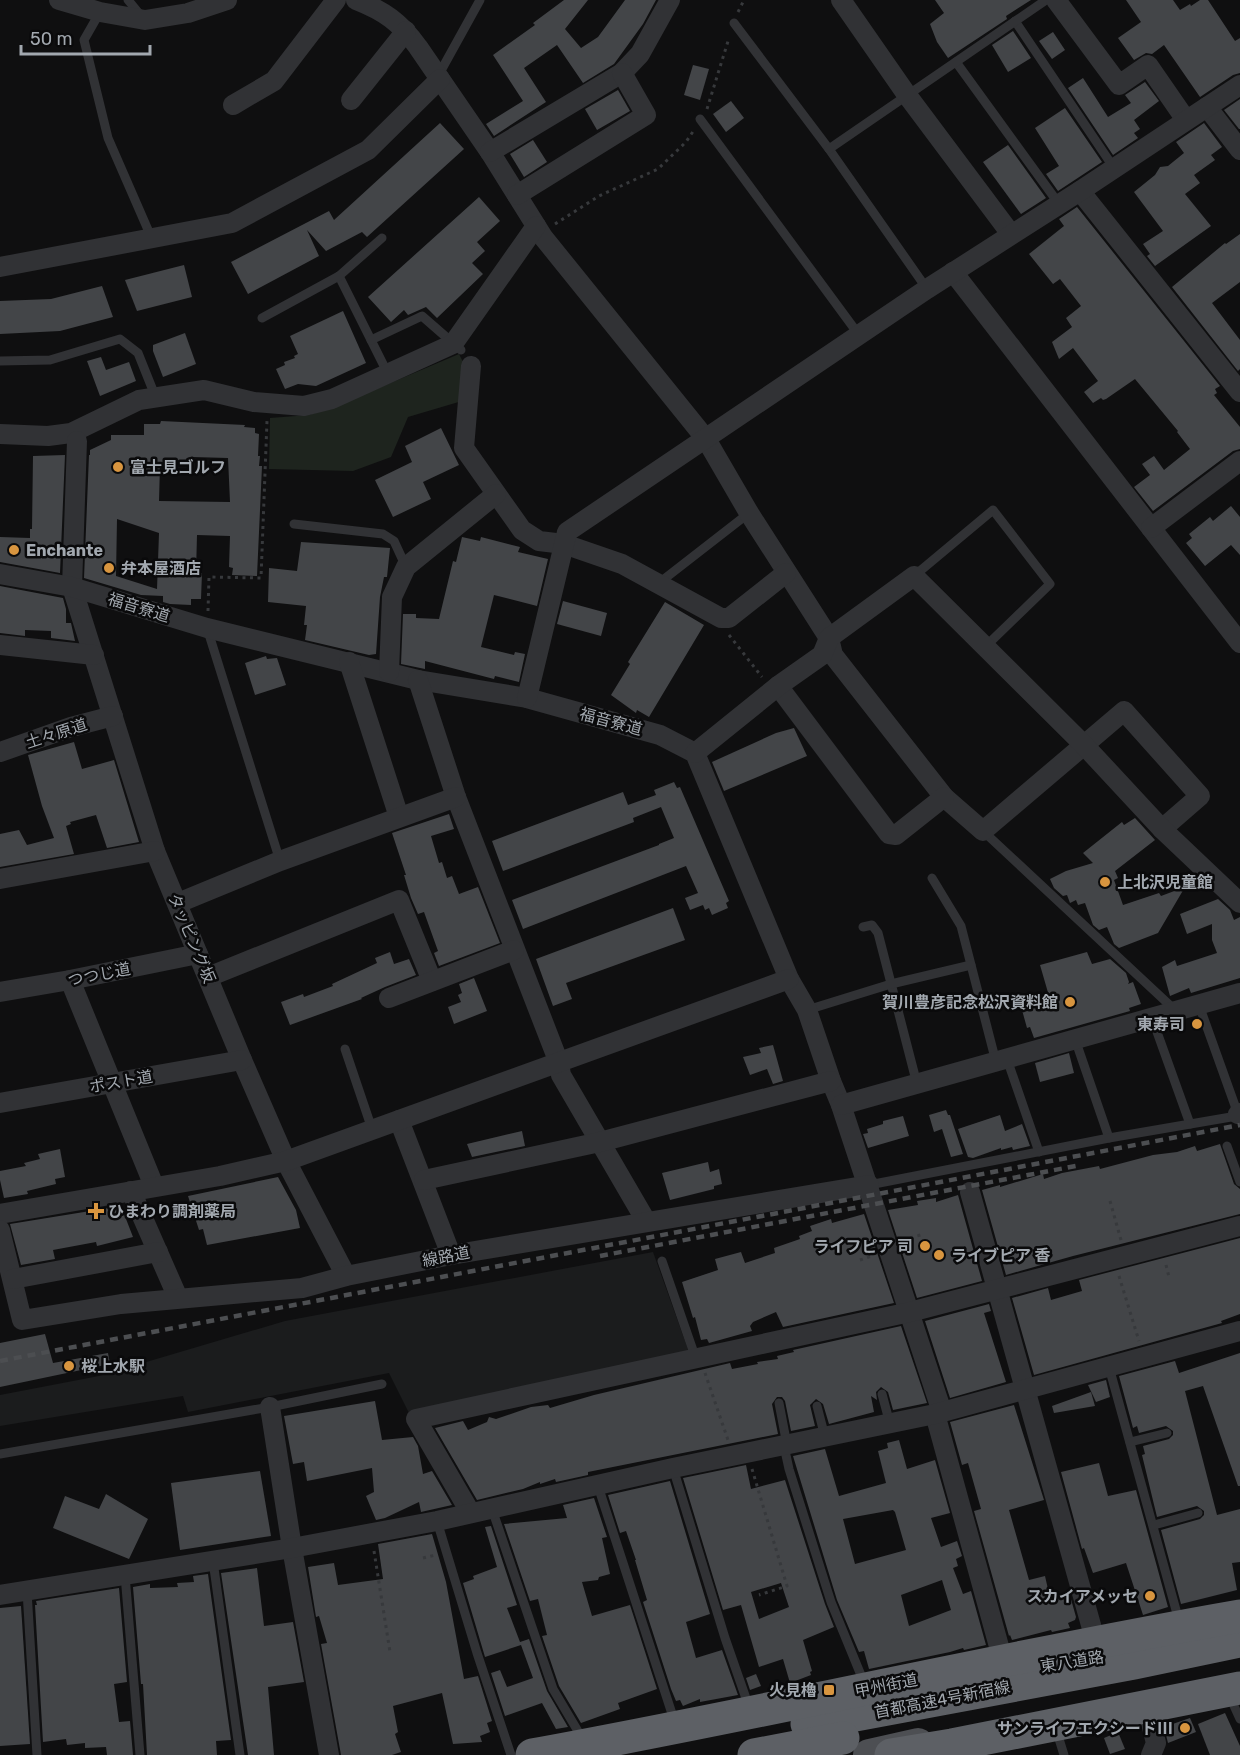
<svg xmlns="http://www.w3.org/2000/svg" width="1240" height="1755" font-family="Rubik,'Noto Sans JP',sans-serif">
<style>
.built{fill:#1b1c1d}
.green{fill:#1e241e}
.building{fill:#434548;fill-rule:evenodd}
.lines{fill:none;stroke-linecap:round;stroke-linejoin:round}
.path{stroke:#37393c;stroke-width:3;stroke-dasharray:3 4.5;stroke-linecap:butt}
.lane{stroke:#313235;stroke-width:9}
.street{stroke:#313235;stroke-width:20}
.primary{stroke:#4d4f53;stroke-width:32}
.highway{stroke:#5d6065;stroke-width:33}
.rail{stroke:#4c4e51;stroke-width:4.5;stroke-dasharray:8 6;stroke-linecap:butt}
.poi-dot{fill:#d8953f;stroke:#0a0a0b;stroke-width:2}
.labels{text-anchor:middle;stroke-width:5;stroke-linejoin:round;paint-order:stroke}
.poi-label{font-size:16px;font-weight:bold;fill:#a2a8af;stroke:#0a0a0b;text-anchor:start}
.street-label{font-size:16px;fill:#a2a8af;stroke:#0a0a0b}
</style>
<rect width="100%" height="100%" fill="#0f0f10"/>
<!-- built -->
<polygon class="built" points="653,1252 689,1352 409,1413 389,1373 188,1412 183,1396 0,1426 0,1395 99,1376 285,1321"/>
<!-- green -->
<polygon class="green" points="459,354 464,364 462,401 408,417 391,457 353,471 269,469 270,418 309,415 336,406"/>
<!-- building -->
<g class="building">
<polygon points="564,0 588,0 565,29 581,48 598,37 625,0 656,0 643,24 614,64 583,83 557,45 524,68 546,102 494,136 486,124 523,101 493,55 535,25 533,23"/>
<polygon points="935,0 1031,0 1006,16 1007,19 948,58 937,42 930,24 944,13"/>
<polygon points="1126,0 1173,0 1180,10 1190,4 1191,6 1200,0 1208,0 1235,41 1240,38 1240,73 1233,75 1200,97 1164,45 1152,54 1146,53 1134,60 1118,38 1141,22"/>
<polygon points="1013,31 1031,58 1008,72 992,45"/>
<polygon points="1053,32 1065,50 1052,59 1039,41"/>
<polygon points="693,65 709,69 700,100 684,95"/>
<polygon points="1083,78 1108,117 1131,103 1125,95 1145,82 1159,101 1134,120 1140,129 1134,133 1138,138 1113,155 1068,88"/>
<polygon points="618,90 630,111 597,130 585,109"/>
<polygon points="1240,99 1240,129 1239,129 1224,110"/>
<polygon points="731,101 744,118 726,132 713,114"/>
<polygon points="1065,108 1102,162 1058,191 1046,174 1059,166 1035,128"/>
<polygon points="440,123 464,149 367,237 362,232 326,251 307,230 319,256 248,294 231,262 329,211 334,220"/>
<polygon points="1204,123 1222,147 1211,155 1215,160 1194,175 1200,183 1185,194 1211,226 1155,266 1147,256 1150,254 1143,244 1163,231 1134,192 1155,175 1160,167 1168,166 1184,153 1176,142"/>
<polygon points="533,140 547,162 524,177 510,154"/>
<polygon points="1008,145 1046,198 1021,214 983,162"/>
<polygon points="479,197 500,221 477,242 485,251 472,263 483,274 437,318 426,307 408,315 404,310 391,322 368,297"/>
<polygon points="1077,207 1220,386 1215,389 1217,393 1214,395 1240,427 1240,449 1233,451 1153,511 1134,487 1150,475 1142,464 1154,456 1164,470 1190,449 1177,432 1178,431 1135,379 1106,399 1103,400 1101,398 1093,403 1084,392 1098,381 1073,348 1059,359 1052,342 1072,327 1066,318 1081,306 1060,279 1053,284 1029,254 1064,226 1059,219"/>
<polygon points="1240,234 1240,282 1212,303 1240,340 1240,369 1238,371 1172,287 1225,243 1226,244"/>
<polygon points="184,265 192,297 137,311 125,280"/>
<polygon points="102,286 113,317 60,331 0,334 0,301 51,299"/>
<polygon points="343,311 366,363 316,386 298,384 285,389 276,369 285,365 284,362 295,358 294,356 298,354 290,336"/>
<polygon points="185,333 196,364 163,377 153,351 153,345"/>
<polygon points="101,357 106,370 129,362 136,381 100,396 87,361"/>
<path d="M161,421L245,425L244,427L255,428V433L259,434L258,456H260L259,466H262L257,576L232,575L233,568L229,567L230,536L197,535L196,573H202L201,599H191V605L170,604L163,602V596L141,595L84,578L89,455H90V450L111,440V435H144V424H160ZM193,457L228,458L230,502L159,501L160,465L193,464ZM117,519L159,533L157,589L116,576Z"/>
<polygon points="441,428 459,465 423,482 431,499 393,517 375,480 412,462 405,446"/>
<polygon points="65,455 60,573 0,562 0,537 30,538 30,529 32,529 33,456"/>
<polygon points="1231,506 1240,517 1240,555 1231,545 1205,566 1186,543 1192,538 1189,534 1210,517 1213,521"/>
<polygon points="462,537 480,541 481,537 520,547 518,552 548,559 537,606 494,595 481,647 514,655 515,652 525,654 519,682 495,676 494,679 425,661 425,669 401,664 403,614 416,614 416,618 439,619 453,561 456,562"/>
<polygon points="301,542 390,548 387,577 384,577 380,597 376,654 369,655 305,640 307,625 304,625 306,606 268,602 269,568 297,571"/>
<polygon points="0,586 63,598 66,609 66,623 71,623 75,641 51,638 51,631 25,630 25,636 0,633"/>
<polygon points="563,601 607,613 601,636 557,624"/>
<polygon points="665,602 704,625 649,717 637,710 636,713 611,695 630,664 628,662"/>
<polygon points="266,656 267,659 277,658 286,685 255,695 245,663"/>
<polygon points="794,728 807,756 724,791 712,762 776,733"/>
<polygon points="74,742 82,769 114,760 139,842 107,848 96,815 70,822 71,824 66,826 74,854 0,867 0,834 19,830 27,845 54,838 42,806 28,755"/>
<polygon points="674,782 677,788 680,787 729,901 726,903 728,908 712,915 709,908 705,910 703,905 690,910 685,898 698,893 686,866 523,929 512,900 659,845 659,844 674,838 661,807 633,818 634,822 503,871 492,841 623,792 628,805 656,795 654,790"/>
<polygon points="449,814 454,829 431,836 439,863 442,862 447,878 452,876 459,894 478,887 500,943 439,966 434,953 438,951 424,912 418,914 411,898 404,875 406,875 392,833"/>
<polygon points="1135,818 1155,840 1115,871 1118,878 1114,880 1123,905 1159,893 1161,896 1185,887 1158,933 1119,948 1114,944 1107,927 1099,930 1093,925 1085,903 1078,905 1076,900 1070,903 1067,895 1063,896 1054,888 1050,879 1066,871 1093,863 1083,853 1122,822 1124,825"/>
<polygon points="1218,899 1230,910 1234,920 1240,917 1240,978 1191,993 1189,988 1170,996 1162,967 1175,960 1177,966 1217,953 1212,940 1212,924 1187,934 1180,914"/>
<polygon points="673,908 685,940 566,983 572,999 553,1006 536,959"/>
<polygon points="390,952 394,964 409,959 416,975 385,987 361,998 362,999 290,1025 281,1002 303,994 304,997 333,986 332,984 377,963 375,958"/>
<polygon points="1087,952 1092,964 1110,959 1126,973 1129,982 1128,984 1133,982 1141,1004 1129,1008 1130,1011 1034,1038 1030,1027 1027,1028 1022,1010 1026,1009 1023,1004 1049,996 1040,965"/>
<polygon points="474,978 487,1011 454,1024 448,1007 461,1002 458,995 462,993 459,984"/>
<polygon points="773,1045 783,1081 773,1084 767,1069 750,1075 743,1057 761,1053 759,1048"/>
<polygon points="1069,1053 1074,1073 1040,1082 1035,1063"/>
<polygon points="946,1110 948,1115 950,1115 963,1154 951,1157 942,1129 934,1132 929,1115"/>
<polygon points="1000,1115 1005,1131 1022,1124 1030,1146 1013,1150 1012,1147 1001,1150 1001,1148 973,1158 968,1157 958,1129"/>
<polygon points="903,1116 909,1136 868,1148 863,1134 868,1133 867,1129 883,1124 883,1121"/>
<polygon points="522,1131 525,1146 472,1157 467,1144"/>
<polygon points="1220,1144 1234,1184 1240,1189 1240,1214 1073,1256 1006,1275 982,1190 1000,1185 1000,1187 1043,1174 1044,1179 1062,1173 1099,1166 1100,1169 1153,1155 1177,1152 1195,1146 1197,1151"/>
<polygon points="60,1149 65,1177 55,1179 56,1184 27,1191 28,1194 4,1198 0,1180 0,1171 26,1166 24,1163 40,1159 38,1154"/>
<polygon points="708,1162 710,1172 719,1169 722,1184 714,1186 714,1189 670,1200 662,1173"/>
<polygon points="278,1177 296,1210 300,1228 207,1245 203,1229 199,1230 188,1196"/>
<polygon points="958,1195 982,1281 917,1298 888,1210 918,1205 917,1201 936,1198 936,1202"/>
<polygon points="121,1206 133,1237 97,1246 96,1242 53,1250 55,1259 21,1265 10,1224"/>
<polygon points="864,1214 894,1303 783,1327 776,1312 753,1322 750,1326 752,1331 709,1343 707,1339 701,1340 695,1317 693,1318 682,1282 718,1270 715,1259 741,1252 745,1263 775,1253 774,1248 800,1239 799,1236 812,1231 810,1226 831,1219 832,1223"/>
<polygon points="1240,1238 1240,1314 1221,1321 1222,1323 1034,1375 1012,1298 1048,1288 1051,1300 1082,1291 1079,1280"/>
<polygon points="989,1304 991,1311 984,1313 1006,1382 950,1398 925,1321"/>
<polygon points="901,1326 927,1403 893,1410 888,1392 881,1387 876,1392 877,1400 871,1396 874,1412 829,1424 823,1404 816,1399 810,1405 815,1426 791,1431 785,1401 782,1397 777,1397 772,1404 778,1434 588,1472 588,1475 556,1482 555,1479 540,1484 540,1482 523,1489 477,1500 435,1428 463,1421 468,1430 487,1422 489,1417 496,1419 531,1407 548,1405 550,1408 594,1395 730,1363 732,1369 758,1364 757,1362 778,1359 777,1356 794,1352 793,1350"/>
<polygon points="45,1334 53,1363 108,1353 110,1364 0,1387 0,1343"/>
<polygon points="1240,1353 1240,1486 1238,1486 1203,1386 1185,1391 1217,1515 1240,1509 1240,1562 1232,1563 1237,1590 1181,1604 1161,1530 1200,1519 1204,1515 1204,1511 1197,1506 1157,1517 1142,1455 1145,1454 1143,1446 1169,1439 1173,1435 1173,1431 1166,1426 1139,1433 1137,1426 1133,1428 1119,1376 1175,1361 1179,1373"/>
<polygon points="1106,1380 1110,1397 1096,1402 1088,1385"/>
<polygon points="1091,1392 1095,1406 1054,1413 1052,1406"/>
<polygon points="375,1401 382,1440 413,1437 418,1446 423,1474 432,1471 452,1505 421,1512 419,1502 385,1518 376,1520 366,1496 374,1492 372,1468 307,1481 304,1462 293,1464 284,1416"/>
<polygon points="1014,1405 1044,1500 1009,1510 1029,1580 1045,1576 1050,1598 1069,1592 1076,1617 1075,1620 1068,1623 1070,1628 1052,1632 1051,1630 1012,1640 1010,1635 1009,1636 974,1511 981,1509 968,1463 962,1465 950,1422"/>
<path d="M899,1440L907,1469L935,1460L950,1513L931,1518L941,1547L957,1541L962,1556L956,1559L958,1566L953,1568L963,1594L971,1591L986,1645L964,1650L963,1648L950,1652L869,1669L864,1651L859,1652L837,1600L793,1456L825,1449L839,1496L886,1483L878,1451L888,1448L887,1443ZM893,1510L895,1512L906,1550L855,1564L843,1519ZM942,1580L951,1610L909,1626L901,1595Z"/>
<polygon points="1099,1463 1108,1496 1136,1490 1168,1607 1143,1615 1126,1563 1093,1573 1084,1548 1082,1549 1061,1472"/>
<path d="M746,1465L751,1489L785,1480L825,1604L834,1627L803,1640L812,1671L810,1672L811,1675L790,1683L783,1659L759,1667L741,1605L723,1610L683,1478ZM781,1583L789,1607L759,1619L751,1592Z"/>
<polygon points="260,1471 271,1536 180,1550 171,1483"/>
<polygon points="670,1481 710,1614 686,1622 696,1658 722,1650 738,1695 700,1702 700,1699 683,1706 680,1700 676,1701 671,1689 643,1602 647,1600 635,1560 636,1560 626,1531 620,1533 608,1495"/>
<polygon points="106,1494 148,1519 129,1559 53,1528 65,1496 99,1509"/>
<polygon points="594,1498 607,1537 602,1538 610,1574 599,1577 598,1580 582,1582 592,1616 630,1605 657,1689 618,1703 620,1709 581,1723 559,1686 542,1636 547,1635 538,1599 530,1601 504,1524 567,1518 563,1505"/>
<polygon points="491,1526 517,1605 507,1608 520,1642 529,1639 547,1691 568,1727 556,1729 542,1703 505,1716 491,1673 500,1670 507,1687 533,1678 521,1645 485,1657 463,1583 474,1579 473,1576 497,1567 485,1527"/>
<polygon points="432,1534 446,1582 464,1679 478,1676 492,1721 487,1723 490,1732 480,1736 482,1742 453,1744 442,1693 393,1706 398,1732 395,1734 401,1752 392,1755 341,1755 321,1644 327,1643 319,1616 316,1617 308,1567 334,1563 338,1585 383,1579 378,1544"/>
<polygon points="257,1568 264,1626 293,1622 304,1682 268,1687 274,1755 248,1755 221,1573"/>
<polygon points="208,1574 231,1740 216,1741 217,1755 147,1755 143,1684 141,1684 133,1587 150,1584 150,1588 178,1587 177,1583 194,1582 193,1576"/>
<polygon points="119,1588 127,1682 114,1684 119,1722 130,1721 133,1755 107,1755 106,1747 85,1748 85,1743 67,1745 66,1739 43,1742 35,1605 37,1605 36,1601"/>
<polygon points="21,1606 30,1744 0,1746 0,1608"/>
<polygon points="756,1674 761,1686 750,1690 746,1678"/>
<polygon points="1225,1713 1240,1746 1240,1755 1210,1755 1198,1724"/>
<polygon points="1190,1718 1196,1732 1168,1743 1164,1727"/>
<polygon points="1118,1732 1125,1749 1110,1754 1104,1738"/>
</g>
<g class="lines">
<!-- path -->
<g class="path">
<polyline points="738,12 744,0"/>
<polyline points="707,109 729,38"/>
<polyline points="555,224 599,196 658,169 686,142 694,130"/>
<polyline points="208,611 209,577 261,578 267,421"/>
<polyline points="729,635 762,677"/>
<polyline points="1110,1201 1121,1240"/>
<polyline points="903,1240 924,1234"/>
<polyline points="860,1260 872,1256"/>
<polyline points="1166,1265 1169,1277"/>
<polyline points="1119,1276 1139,1341"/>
<polyline points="705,1373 728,1440"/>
<polyline points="752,1469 787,1586 759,1595"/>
<polyline points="374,1551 390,1652"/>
<polyline points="423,1558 436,1555"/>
</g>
<!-- lane -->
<g class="lane">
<polyline points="128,0 142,17"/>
<polyline points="100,12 84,40 108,138 152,239"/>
<polyline points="1015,21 1114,168"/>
<polyline points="734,23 829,149 927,289"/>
<polyline points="956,62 1059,204"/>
<polyline points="438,76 480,0"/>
<polyline points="700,119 859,335"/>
<polyline points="829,149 1046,0"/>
<polyline points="339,276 388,374"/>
<polyline points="262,318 339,276 382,238"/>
<polyline points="371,340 422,316 461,350"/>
<polyline points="0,361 50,360 120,339 138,353 156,398"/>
<polyline points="294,524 383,534 394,541 406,567"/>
<polyline points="914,576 993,510 1050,584 985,647"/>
<polyline points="659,583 749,513"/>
<polyline points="207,628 280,861"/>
<polyline points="983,831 1176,1011"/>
<polyline points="932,878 961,926 996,1062"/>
<polyline points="863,927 872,925 878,933 917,1084"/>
<polyline points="807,1010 891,984 971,965"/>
<polyline points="1152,1018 1190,1124"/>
<polyline points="1075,1039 1109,1138"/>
<polyline points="345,1049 372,1129"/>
<polyline points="1007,1059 1039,1152"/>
<polyline points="1227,1146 1240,1182"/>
<polyline points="869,1185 1109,1138 1231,1117 1238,1114 1199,1005"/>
<polyline points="662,1261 696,1359"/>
<polyline points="1109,1367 1179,1621"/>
<polyline points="882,1394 890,1424"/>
<polyline points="779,1403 787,1445"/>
<polyline points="817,1406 825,1437"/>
<polyline points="1130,1442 1167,1433"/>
<polyline points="784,1446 789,1469 831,1602 865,1685"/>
<polyline points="0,1454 270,1407 382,1384"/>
<polyline points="673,1468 725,1638 749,1707"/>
<polyline points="598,1486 675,1723"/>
<polyline points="492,1509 553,1689 582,1738"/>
<polyline points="437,1521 477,1653 511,1755"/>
<polyline points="1154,1525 1198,1513"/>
<polyline points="213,1561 240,1755"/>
<polyline points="125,1575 140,1755"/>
<polyline points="27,1591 37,1755"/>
<polyline points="1230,1697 1240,1719"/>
<polyline points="1056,1729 1064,1755"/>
</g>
<!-- street -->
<g class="street">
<polyline points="59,0 100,12 145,20 188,13 227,0"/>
<path d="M356,0C384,11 400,22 418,47L490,152L543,237L706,439L749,513L829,638L833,655L944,797L983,831L1124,711L1200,796L1162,829"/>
<polyline points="841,0 907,95 1011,234"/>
<polyline points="1056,0 1119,85 1148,65 1186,120"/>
<polyline points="351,100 406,31"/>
<polyline points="233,105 274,81 336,0"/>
<polyline points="1207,107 1240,150"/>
<polyline points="490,152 622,73 640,54 670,0"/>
<polyline points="1080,191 1240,392"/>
<polyline points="517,195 646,115 622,73"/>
<polyline points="0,267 232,223 368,150 440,79"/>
<polyline points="953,272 1240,643"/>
<polyline points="471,366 464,448 522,530 539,541 564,544 622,564 721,618 729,618 786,573"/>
<polyline points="0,434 48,436 71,433 139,400 204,390 254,402 304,406 332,399 453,344 536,226"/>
<polyline points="77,441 72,587 155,851 242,1060 286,1161 346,1276"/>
<polyline points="1151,528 1240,461"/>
<polyline points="0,574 72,587 207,628 418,680 527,698 660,735 695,753 789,979 807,1010 831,1081 841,1105 942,1412"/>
<polyline points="0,645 94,655"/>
<polyline points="349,662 399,817"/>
<polyline points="389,672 392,597 406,567 496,494"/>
<polyline points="418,680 456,797 559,1063 561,1075 646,1221"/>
<polyline points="778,686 889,834 896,835 944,797"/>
<polyline points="527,698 567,532 927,289 1080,191 1240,85"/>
<polyline points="0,752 71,727 113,716"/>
<polyline points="695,753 778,686 822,655 829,638 914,576 1084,745 1162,829 1240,903"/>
<polyline points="0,879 155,851"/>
<polyline points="178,903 280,861 456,797"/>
<polyline points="208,977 399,900 432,981"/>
<polyline points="70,980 154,1186"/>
<polyline points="0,992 70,980 198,954"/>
<polyline points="389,998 514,950"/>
<polyline points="0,1103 242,1060"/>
<polyline points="841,1105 1240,993"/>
<polyline points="1238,1114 1240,1113"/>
<polyline points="399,1120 451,1255"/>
<polyline points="424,1180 600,1142 831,1081"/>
<polyline points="131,1191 178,1298"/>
<polyline points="970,1192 1096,1643"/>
<polyline points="0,1214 220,1176 286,1161 789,979"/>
<polyline points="0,1230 22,1320 121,1304 302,1288 346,1276 451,1255 869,1185"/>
<polyline points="13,1279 158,1252"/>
<polyline points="270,1407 292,1548 329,1755"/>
<polyline points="935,1414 1003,1661"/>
<polyline points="470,1512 416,1419 910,1312 1240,1226"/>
<polyline points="0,1595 292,1548 437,1521 673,1468 935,1414 1240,1331"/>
<polyline points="1147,1707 1156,1743 1151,1755"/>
</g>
<!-- primary -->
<polyline class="primary" points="869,1755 918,1744"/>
<!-- highway -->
<g class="highway">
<polyline points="807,1724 1134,1663 1240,1641"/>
<path d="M532,1755C769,1712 1003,1657 1240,1616"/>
<polyline points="754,1755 843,1738"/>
<polyline points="891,1755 952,1745 1240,1688"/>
</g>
<!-- rail -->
<g class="rail">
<polyline points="600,1256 1081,1165"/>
<polyline points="0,1361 1240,1125"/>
</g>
</g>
<!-- markers -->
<g class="poi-dot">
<circle cx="118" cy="467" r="6"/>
<circle cx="14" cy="550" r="6"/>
<circle cx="109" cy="568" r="6"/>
<circle cx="1105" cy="882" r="6"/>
<circle cx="1070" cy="1002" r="6"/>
<circle cx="1197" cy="1024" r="6"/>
<path d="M93 1202h6v6h6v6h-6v6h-6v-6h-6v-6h6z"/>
<circle cx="925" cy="1246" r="6"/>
<circle cx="939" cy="1255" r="6"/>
<circle cx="69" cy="1366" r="6"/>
<circle cx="1150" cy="1596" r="6"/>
<rect x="823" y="1684" width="12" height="12" rx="3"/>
<circle cx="1185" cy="1728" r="6"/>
</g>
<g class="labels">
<!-- poi labels -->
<g class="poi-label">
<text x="130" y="473">富士見ゴルフ</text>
<text x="26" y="556">Enchante</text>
<text x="121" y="574">弁本屋酒店</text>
<text x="1117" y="888">上北沢児童館</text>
<text x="1058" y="1008" text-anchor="end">賀川豊彦記念松沢資料館</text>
<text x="1185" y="1030" text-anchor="end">東寿司</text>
<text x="108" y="1217">ひまわり調剤薬局</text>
<text x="913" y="1252" text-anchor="end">ライフピア 司</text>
<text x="951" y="1261">ライブピア 香</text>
<text x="81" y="1372">桜上水駅</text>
<text x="1138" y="1602" text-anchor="end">スカイアメッセ</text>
<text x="817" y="1696" text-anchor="end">火見櫓</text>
<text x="1173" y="1734" text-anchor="end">サンライフエクシードⅢ</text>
</g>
<!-- street labels -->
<g class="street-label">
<text transform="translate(139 607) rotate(17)" y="6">福音寮道</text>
<text transform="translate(611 721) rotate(15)" y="6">福音寮道</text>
<text transform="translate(56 733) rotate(-18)" y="6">土々原道</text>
<text transform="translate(192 938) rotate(67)" y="6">タッピング坂</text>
<text transform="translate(99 974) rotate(-11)" y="6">つつじ道</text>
<text transform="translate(121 1081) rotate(-10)" y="6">ポスト道</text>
<text transform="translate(446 1256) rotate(-11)" y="6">線路道</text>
<text transform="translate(1072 1661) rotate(-9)" y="6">東八道路</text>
<text transform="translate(886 1685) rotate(-11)" y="6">甲州街道</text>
<text transform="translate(942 1699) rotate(-11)" y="6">首都高速4号新宿線</text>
</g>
</g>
<!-- scale -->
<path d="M21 45v9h129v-9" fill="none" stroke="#a2a8af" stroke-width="3"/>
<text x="30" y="45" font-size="18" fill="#a2a8af" stroke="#0a0a0b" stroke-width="4.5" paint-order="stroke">50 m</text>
</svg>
